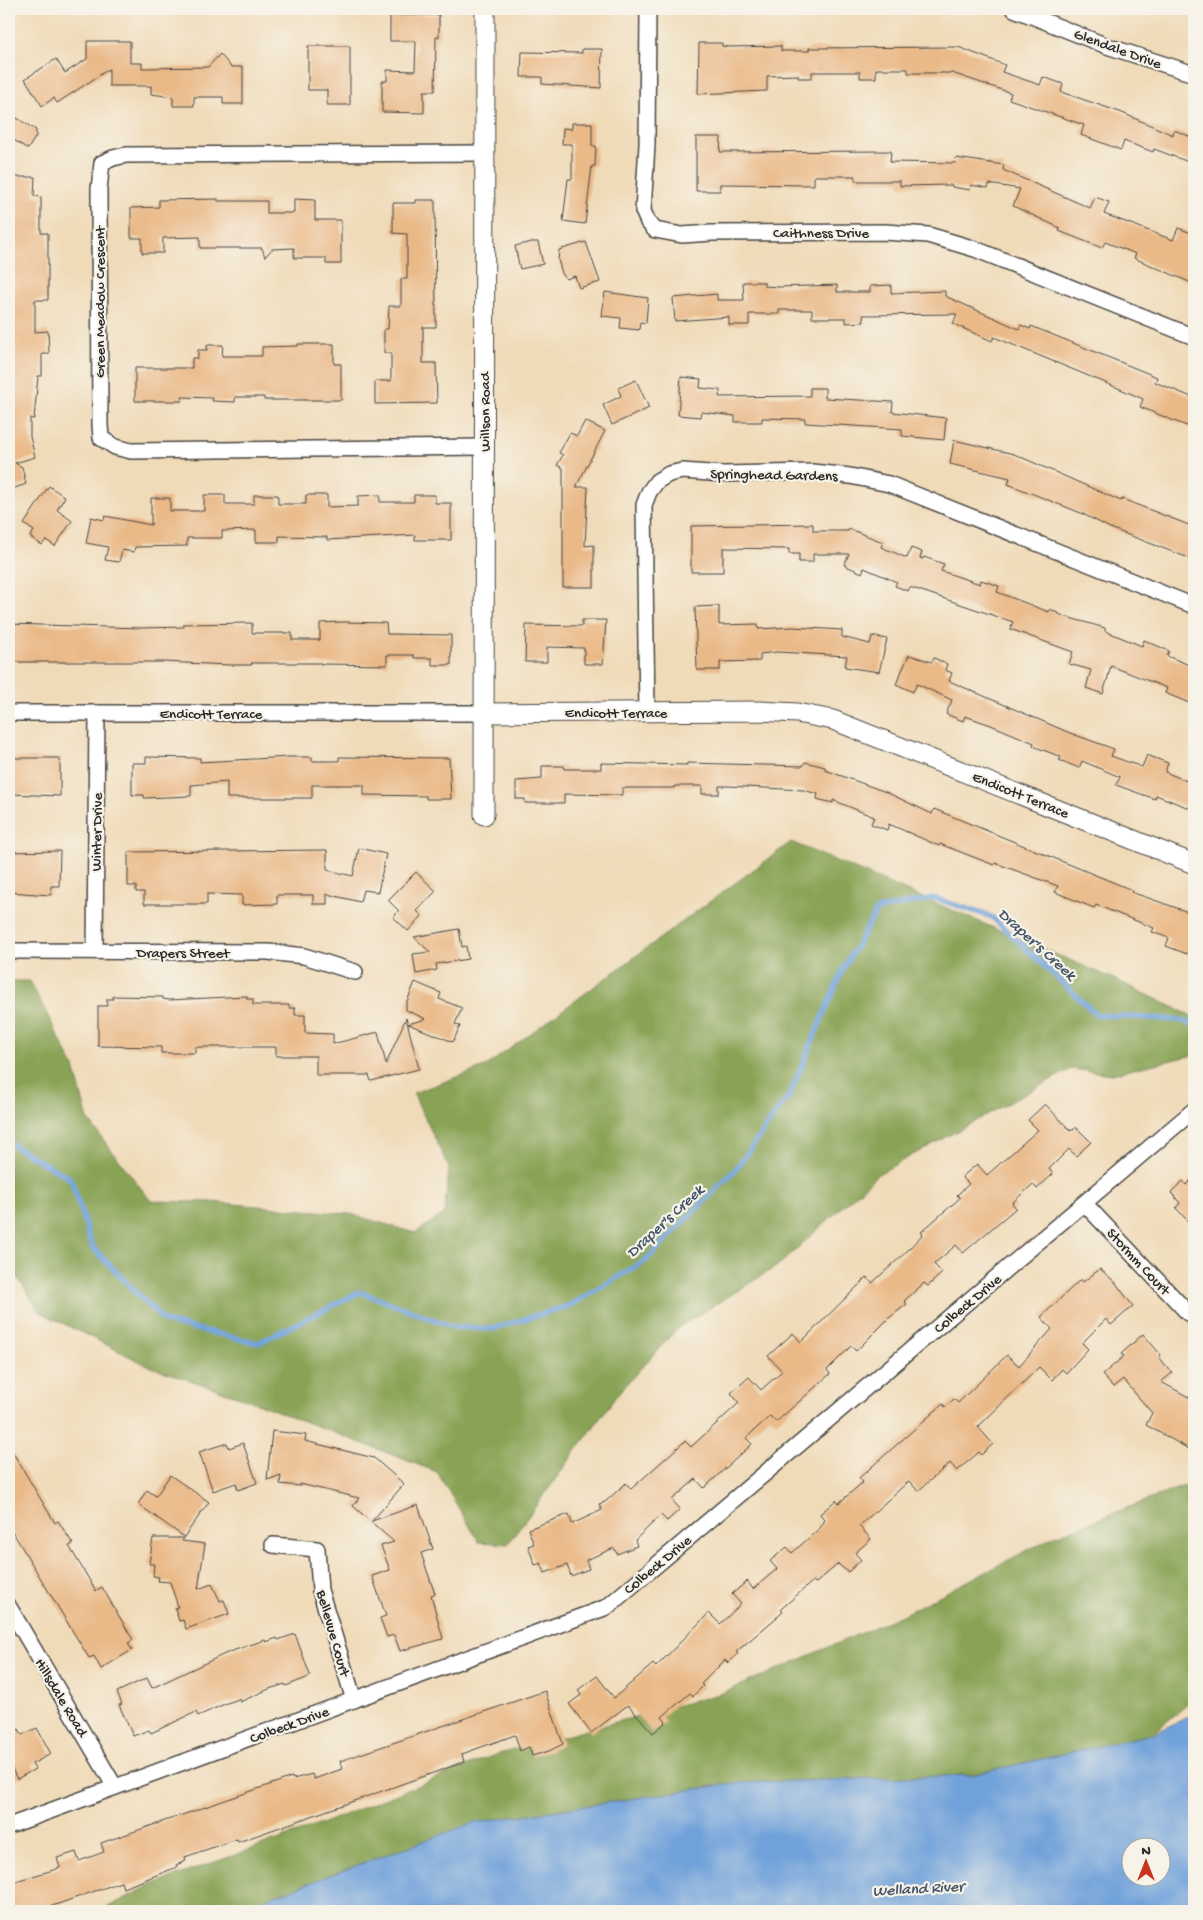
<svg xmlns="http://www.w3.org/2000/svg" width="1203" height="1920" font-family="'Gochi Hand',sans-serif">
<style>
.forest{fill:#88a355;stroke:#5a6740}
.water{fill:#70a1da;stroke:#4e6682;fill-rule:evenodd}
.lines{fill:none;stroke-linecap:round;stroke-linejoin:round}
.stream{stroke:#70a1da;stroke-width:5.5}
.building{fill:#eab988}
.minor-casing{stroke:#494540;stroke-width:18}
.tertiary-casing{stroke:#494540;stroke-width:21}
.minor{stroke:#fff;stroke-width:15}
.tertiary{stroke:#fff;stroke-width:19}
.labels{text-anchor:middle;stroke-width:4.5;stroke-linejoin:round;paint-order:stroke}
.street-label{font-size:15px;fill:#2b2b2b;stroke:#f7f3e8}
.water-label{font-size:16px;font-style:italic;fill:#435468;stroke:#f7f3e8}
</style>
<rect width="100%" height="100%" fill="#f7f3e8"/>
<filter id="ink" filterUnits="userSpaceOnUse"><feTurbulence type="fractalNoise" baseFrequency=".02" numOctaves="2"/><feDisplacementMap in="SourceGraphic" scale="10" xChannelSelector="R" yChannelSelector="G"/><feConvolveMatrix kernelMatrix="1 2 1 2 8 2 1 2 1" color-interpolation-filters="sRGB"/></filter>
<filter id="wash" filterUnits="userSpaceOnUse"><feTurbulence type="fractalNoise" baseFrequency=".0096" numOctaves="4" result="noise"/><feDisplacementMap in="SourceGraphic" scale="20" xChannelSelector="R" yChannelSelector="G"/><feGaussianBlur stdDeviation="1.12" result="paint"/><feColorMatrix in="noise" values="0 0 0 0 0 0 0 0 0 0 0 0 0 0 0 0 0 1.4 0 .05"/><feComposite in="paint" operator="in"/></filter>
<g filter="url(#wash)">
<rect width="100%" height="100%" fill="#f0dbb9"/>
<!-- forest -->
<g class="forest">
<polygon points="791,842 1112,978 1194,1017 1194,1055 1112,1074 1071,1069 878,1174 779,1265 679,1327 620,1391 508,1544 479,1542 437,1472 251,1401 151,1367 40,1312 9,1264 9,981 30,981 74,1067 88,1120 151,1201 210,1202 351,1214 415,1233 444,1214 449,1168 413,1093 485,1067"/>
<polygon points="1194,1482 1194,1699 1152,1734 971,1775 735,1783 473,1823 232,1911 100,1911 151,1885 316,1826 495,1755 723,1693 900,1616 1055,1536"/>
</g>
<!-- water -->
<path class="water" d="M1194,1714V1911H232L473,1823L735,1783L971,1775L1152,1734ZM1130,1848H1160V1878H1130Z"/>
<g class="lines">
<!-- stream -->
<polyline class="stream" points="9,1143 71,1179 92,1247 165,1322 258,1343 360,1292 454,1327 492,1329 571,1305 645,1261 735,1170 790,1094 843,969 877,910 934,898 992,917 1097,1015 1180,1020 1194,1025"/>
</g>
<g id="blocks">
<!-- building -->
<g class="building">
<polygon points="390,15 439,15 439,37 436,37 435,91 424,91 424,113 382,112 382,81 387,81 387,70 415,71 416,41 390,41"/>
<polygon points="87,41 130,41 130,63 142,63 142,68 208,67 220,54 231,67 243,67 243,104 223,104 223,97 194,97 194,106 173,106 173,97 151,94 151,86 109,86 109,69 57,103 54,98 42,106 25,79 56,59 65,73 87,59"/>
<polygon points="699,43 722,43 722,46 729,47 781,46 781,51 809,51 809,48 958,47 1005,65 1002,72 1040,85 1043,77 1063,84 1061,92 1120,112 1173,135 1174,130 1194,138 1194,164 1154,149 1153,152 1124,141 1121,150 1081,135 1084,125 1009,99 1011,93 952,73 908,73 908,69 876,69 876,78 860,78 860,72 812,72 812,78 798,78 798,75 767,76 767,91 698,94"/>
<polygon points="308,46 350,46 350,105 327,105 327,90 308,90"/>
<polygon points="582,49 602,49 601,88 542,84 542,77 521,77 522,52 582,53"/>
<polygon points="9,113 36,130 36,136 28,149 9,137"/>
<polygon points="572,123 592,123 592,146 596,146 595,166 592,166 585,224 563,221 568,179 572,179 572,144 562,144 563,128 572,129"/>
<polygon points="696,137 721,137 720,152 891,151 890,162 955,163 956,158 1004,165 1003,170 1090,208 1095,197 1109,202 1104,214 1131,224 1173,240 1178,228 1194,234 1194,284 1134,258 1136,254 1105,242 1102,248 1059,231 1060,228 1013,206 1020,189 989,184 988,188 971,185 970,190 952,187 952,185 900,186 900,181 855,181 855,176 814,176 814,185 720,184 720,191 696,191"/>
<polygon points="9,177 35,177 34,196 41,197 41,233 48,233 48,300 35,300 35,332 48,331 49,354 42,354 42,376 38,376 34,419 30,418 30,437 35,457 15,463 22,467 26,484 9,490"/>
<polygon points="218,199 218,201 267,201 267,213 294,213 294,199 315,200 315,220 341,220 341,264 326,264 326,258 294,258 294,248 272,249 265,257 262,248 200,248 200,237 163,238 163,253 142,253 142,238 131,238 131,208 159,207 159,200"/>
<polygon points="416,200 435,200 436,327 423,327 423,363 436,363 437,403 375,404 375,381 391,381 391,353 384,353 384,329 388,329 389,306 401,306 401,279 407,279 407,234 393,233 393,203 416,203"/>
<polygon points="532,242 538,242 543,264 520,269 515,246"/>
<polygon points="586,242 600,282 579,288 575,276 566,279 562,273 558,260 559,250"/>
<polygon points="743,282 764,282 764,286 779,287 837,285 837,292 870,292 870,286 891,285 891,293 945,291 945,296 1019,329 1021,325 1030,329 1031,326 1157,377 1155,382 1194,398 1194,429 1140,407 1143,399 1125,391 994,337 992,341 953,324 957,314 863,315 864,322 846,323 846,318 812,318 812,310 779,310 779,314 749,314 749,325 729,325 729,317 675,321 673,298 717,294 717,300 744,300"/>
<polygon points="605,292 648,298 646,323 640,322 639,330 620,328 621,318 602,316"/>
<polygon points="298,344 334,344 334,364 341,364 341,400 264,400 264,397 235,397 235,402 212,401 213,398 182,397 182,401 135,401 135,368 192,368 192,358 198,358 198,350 207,350 207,345 223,345 222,356 262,356 262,347 298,346"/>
<polygon points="681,377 701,379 700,388 720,390 719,397 810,396 810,388 825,388 825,398 893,402 892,412 946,418 944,440 902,436 902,429 805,423 805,419 762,418 762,422 735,422 735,416 701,412 700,417 678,415"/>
<polygon points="636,380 649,408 612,425 603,405 621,396 618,388"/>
<polygon points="585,421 605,431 576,487 588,487 585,546 594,545 594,587 563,587 563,468 557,465 563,455 559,453 570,433 577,436"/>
<polygon points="954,440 1014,454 1121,501 1122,499 1194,527 1194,560 1110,528 1081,513 1008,484 1010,478 950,464"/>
<polygon points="49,486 65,497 57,510 72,521 55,546 46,540 42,545 30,537 34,531 24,524"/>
<polygon points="204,495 225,495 225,504 254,504 254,495 278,495 278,504 306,504 306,495 327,495 327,507 358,506 358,496 380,495 380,502 414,502 414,495 435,495 435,503 451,503 451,540 415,540 415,535 327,540 327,537 279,536 279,542 256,542 256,530 222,531 222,538 187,538 187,546 135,547 134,552 122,550 119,562 105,560 108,547 86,543 91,517 104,520 105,516 151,525 151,498 170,498 170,511 204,511"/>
<polygon points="813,524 813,531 848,531 849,529 883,542 881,547 907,558 911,548 922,552 920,558 923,559 924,557 944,564 941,571 980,584 981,580 999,586 997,592 1049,612 1050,609 1063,616 1105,628 1105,631 1142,646 1144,640 1169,651 1167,656 1194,667 1194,705 1165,693 1167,688 1111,666 1103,694 1086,688 1091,670 1069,664 1073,652 1010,629 1013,622 910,587 908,591 895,586 897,582 864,568 862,573 844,565 849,554 813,554 813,562 799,562 799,554 789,554 789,549 723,548 723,572 691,572 691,526"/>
<polygon points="719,606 719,625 758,624 758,629 792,627 842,630 842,637 870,644 872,636 887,639 879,672 845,667 847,656 777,652 760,654 760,661 720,662 720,670 697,670 695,607"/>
<polygon points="582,620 606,620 603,664 584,664 584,648 547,647 547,662 525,662 526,625 582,626"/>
<polygon points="343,622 386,623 387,634 451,635 451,665 432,665 432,658 414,658 414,655 387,655 387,665 321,664 321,663 251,663 252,665 230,665 163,662 9,662 9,624 141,628 184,627 184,624 252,623 252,633 292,633 292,640 320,640 320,623"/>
<polygon points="909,655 932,662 934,658 947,664 945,670 952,673 949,681 1070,733 1114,749 1111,756 1142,767 1147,755 1168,763 1165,772 1194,784 1194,810 1156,795 1155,799 1116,785 1120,777 1082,761 1079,768 1059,760 1061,757 1033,746 1034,743 991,725 965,716 963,721 946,714 952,700 917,684 913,692 896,684"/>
<polygon points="146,757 200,758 200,762 289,757 312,757 312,761 339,761 339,757 449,758 451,799 426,799 426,796 364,795 364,785 312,785 312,798 227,798 227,782 191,785 191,796 144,798 144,795 132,795 132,763 146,763"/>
<polygon points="9,758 60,758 60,796 9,794"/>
<polygon points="805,762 825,767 825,770 886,792 932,814 934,809 1132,890 1131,892 1194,914 1194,935 1187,954 1166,946 1169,938 1152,932 1154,928 1096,905 1094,908 1055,892 1058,886 995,863 994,865 940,844 939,846 889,824 887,830 871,824 874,817 833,800 833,803 817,799 818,794 803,790 727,786 719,786 719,794 702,794 702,786 675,786 675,788 622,788 622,795 564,794 564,803 525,803 525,799 516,799 516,781 542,779 542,766 564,766 564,769 601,769 601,763 687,765 687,763 803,766"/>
<polygon points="359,848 386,854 378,892 363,890 360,902 327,894 327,904 313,904 313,895 277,895 277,904 242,905 242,895 207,894 207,904 144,904 144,892 136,892 136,886 128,886 128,852 327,850 327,870 353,876"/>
<polygon points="60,851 59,886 51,886 51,895 9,892 9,852"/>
<polygon points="416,872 436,891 417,911 422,916 408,931 393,917 399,911 388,900"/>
<polygon points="459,929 462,947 466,946 468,959 436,964 437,970 416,974 413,954 430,952 414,937"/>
<polygon points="415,982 441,993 439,999 462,1008 455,1024 460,1026 453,1042 408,1024 426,1019 406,1010 406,1004"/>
<polygon points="113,996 163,997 163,999 169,1000 247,996 247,999 253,999 253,1005 289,1005 289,1008 295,1008 295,1015 305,1015 305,1033 333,1034 333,1044 378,1032 386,1064 406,1018 419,1069 371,1081 369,1075 316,1075 316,1056 276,1056 276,1047 195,1047 195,1053 161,1053 161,1047 98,1046 98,1006 107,1006 107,999 113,999"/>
<polygon points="1045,1104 1071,1131 1076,1127 1091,1142 1076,1156 1069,1149 1049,1169 1053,1174 1037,1189 1033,1184 1012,1203 1016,1208 963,1253 956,1245 934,1264 942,1273 928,1286 924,1283 904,1301 907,1304 889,1318 856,1351 851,1346 827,1370 830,1374 776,1422 770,1416 746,1438 752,1444 704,1488 696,1479 672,1500 680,1509 667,1521 661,1515 635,1540 637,1546 617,1554 614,1548 586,1560 589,1569 571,1576 567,1565 545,1573 541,1563 535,1565 528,1546 534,1544 528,1529 569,1514 572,1524 602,1510 599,1504 605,1502 626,1483 631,1489 685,1441 691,1447 739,1403 731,1393 749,1377 761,1390 782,1371 768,1356 793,1333 801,1342 867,1277 872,1283 905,1253 923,1234 921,1232 960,1198 957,1195 969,1184 962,1177 977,1164 987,1175 1038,1130 1028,1120"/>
<polygon points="1194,1177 1194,1228 1176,1208 1180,1203 1171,1192 1183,1181 1186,1185"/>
<polygon points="1100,1269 1115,1282 1133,1306 1111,1325 1106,1319 1082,1343 1088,1349 1066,1373 1062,1369 1052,1380 1039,1367 978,1427 993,1444 981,1455 979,1452 957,1471 950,1463 918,1491 909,1481 859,1526 871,1539 855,1553 861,1560 848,1572 838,1564 816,1583 813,1581 781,1609 783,1612 736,1652 738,1654 728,1663 725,1660 701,1684 703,1686 693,1696 690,1693 662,1717 666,1722 653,1733 628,1705 591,1733 569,1704 581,1695 578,1690 597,1676 614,1698 653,1664 656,1667 709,1613 720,1624 741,1604 732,1594 747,1581 753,1589 777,1569 770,1561 787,1547 792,1553 820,1528 825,1520 820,1514 836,1500 839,1503 863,1482 859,1478 902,1440 943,1404 945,1407 954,1399 958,1403 1007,1355 1019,1366 1052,1329 1041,1317 1081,1279 1083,1282"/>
<polygon points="1143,1334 1161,1355 1159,1357 1172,1373 1161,1382 1194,1400 1194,1438 1189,1449 1146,1425 1152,1413 1123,1379 1113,1387 1102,1375 1124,1356 1121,1354"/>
<polygon points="272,1431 306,1435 305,1441 374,1458 404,1484 372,1521 418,1505 433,1549 421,1553 435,1594 431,1595 443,1639 400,1651 394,1635 387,1637 380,1618 386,1616 372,1576 390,1570 381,1546 394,1542 353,1506 359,1498 300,1484 300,1486 280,1484 281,1475 267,1480"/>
<polygon points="227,1443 229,1448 243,1443 257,1483 238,1490 236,1483 213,1491 199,1452"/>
<polygon points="9,1446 55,1523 58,1521 73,1544 69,1546 96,1591 102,1587 133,1640 128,1643 132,1650 101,1669 94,1656 89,1658 9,1526"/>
<polygon points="170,1475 209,1502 184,1537 138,1504 147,1490 156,1496"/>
<polygon points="153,1538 184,1538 182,1541 205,1544 198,1589 212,1584 220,1601 224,1600 229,1614 186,1629 183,1620 179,1621 175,1608 178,1607 170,1582 158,1581 159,1577 153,1576 154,1564 149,1564"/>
<polygon points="295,1634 310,1675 309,1677 286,1686 285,1684 269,1689 240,1702 239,1699 227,1703 198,1716 196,1712 151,1733 149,1730 133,1736 119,1705 122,1704 117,1692 147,1678 152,1688 229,1652 265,1640 266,1642 277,1638 278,1640"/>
<polygon points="545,1691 563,1744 549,1751 532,1756 529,1747 520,1751 515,1735 462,1754 464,1762 238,1842 237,1839 185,1857 186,1861 176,1865 177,1867 139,1882 123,1888 121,1882 38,1911 9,1911 9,1883 60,1868 57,1858 76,1852 79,1861 104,1852 101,1843 292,1777 293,1779 312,1774 314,1779 342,1769 340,1761"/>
<polygon points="37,1728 51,1754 32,1764 35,1769 17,1779 9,1763 9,1735 19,1729 22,1735"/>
</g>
</g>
</g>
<g filter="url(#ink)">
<use href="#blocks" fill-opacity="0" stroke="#494540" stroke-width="1"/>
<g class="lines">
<!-- minor casing -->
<g class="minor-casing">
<g id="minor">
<polyline points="648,9 647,145 643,211 648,222 655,230 682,235 712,233 885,232 928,235 975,249 1194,337"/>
<polyline points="1014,9 1107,46 1194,74"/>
<polyline points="484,153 126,155 113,158 102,163 99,189 100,425 101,438 115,447 131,451 484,447"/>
<polyline points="647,712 644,505 649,492 657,481 669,474 682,471 723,474 812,472 850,476 889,484 1194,606"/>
<polyline points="9,713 484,713"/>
<polyline points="9,951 268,952 304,956 355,972"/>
<polyline points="95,951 97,713"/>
<polyline points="1085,1204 1188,1313 1194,1316"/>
<polyline points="273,1545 317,1549 320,1590 354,1700"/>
<polyline points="9,1607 115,1787"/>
<polyline points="9,1826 607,1607 1194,1110"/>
</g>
</g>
<!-- tertiary casing -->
<g class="tertiary-casing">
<g id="tertiary">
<polyline points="484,713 760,711 797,713 833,720 1194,864"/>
<polyline points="484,815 485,9"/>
</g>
</g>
<!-- minor -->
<use href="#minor" class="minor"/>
<!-- tertiary -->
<use href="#tertiary" class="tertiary"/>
</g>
</g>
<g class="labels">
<!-- street labels -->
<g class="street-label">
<text transform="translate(1118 48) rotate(20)" y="5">Glendale Drive</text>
<text x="821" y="237">Caithness Drive</text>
<text transform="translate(99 302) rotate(-90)" y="5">Green Meadow Crescent</text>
<text transform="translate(484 412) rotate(-90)" y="5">Willson Road</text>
<text transform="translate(774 474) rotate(1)" y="5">Springhead Gardens</text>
<text x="616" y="717">Endicott Terrace</text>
<text x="211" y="718">Endicott Terrace</text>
<text transform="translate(1021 794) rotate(22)" y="5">Endicott Terrace</text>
<text transform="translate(96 832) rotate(-89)" y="5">Winter Drive</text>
<text x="183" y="957">Drapers Street</text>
<text transform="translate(1139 1261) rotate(47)" y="5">Stormm Court</text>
<text transform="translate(967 1303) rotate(-40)" y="5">Colbeck Drive</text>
<text transform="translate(657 1564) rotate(-40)" y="5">Colbeck Drive</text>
<text transform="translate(334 1633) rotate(74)" y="5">Bellevue Court</text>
<text transform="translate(62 1697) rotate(59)" y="5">Hillsdale Road</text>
<text transform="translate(289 1724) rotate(-20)" y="5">Colbeck Drive</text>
</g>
<!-- water labels -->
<g class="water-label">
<text transform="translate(1038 943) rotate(42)" y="6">Draper's Creek</text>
<text transform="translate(664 1220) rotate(-43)" y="6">Draper's Creek</text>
<text transform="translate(918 1887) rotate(-3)" y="6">Welland River</text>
</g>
</g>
<!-- margin -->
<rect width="1203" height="1920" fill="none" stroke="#f7f3e8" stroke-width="30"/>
<!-- north arrow -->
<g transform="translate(1146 1862)"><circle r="24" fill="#f7f3e8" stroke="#a5a39c"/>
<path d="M0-4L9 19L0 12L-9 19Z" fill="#c8321e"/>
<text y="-8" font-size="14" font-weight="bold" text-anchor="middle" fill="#2b2b2b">N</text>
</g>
</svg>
